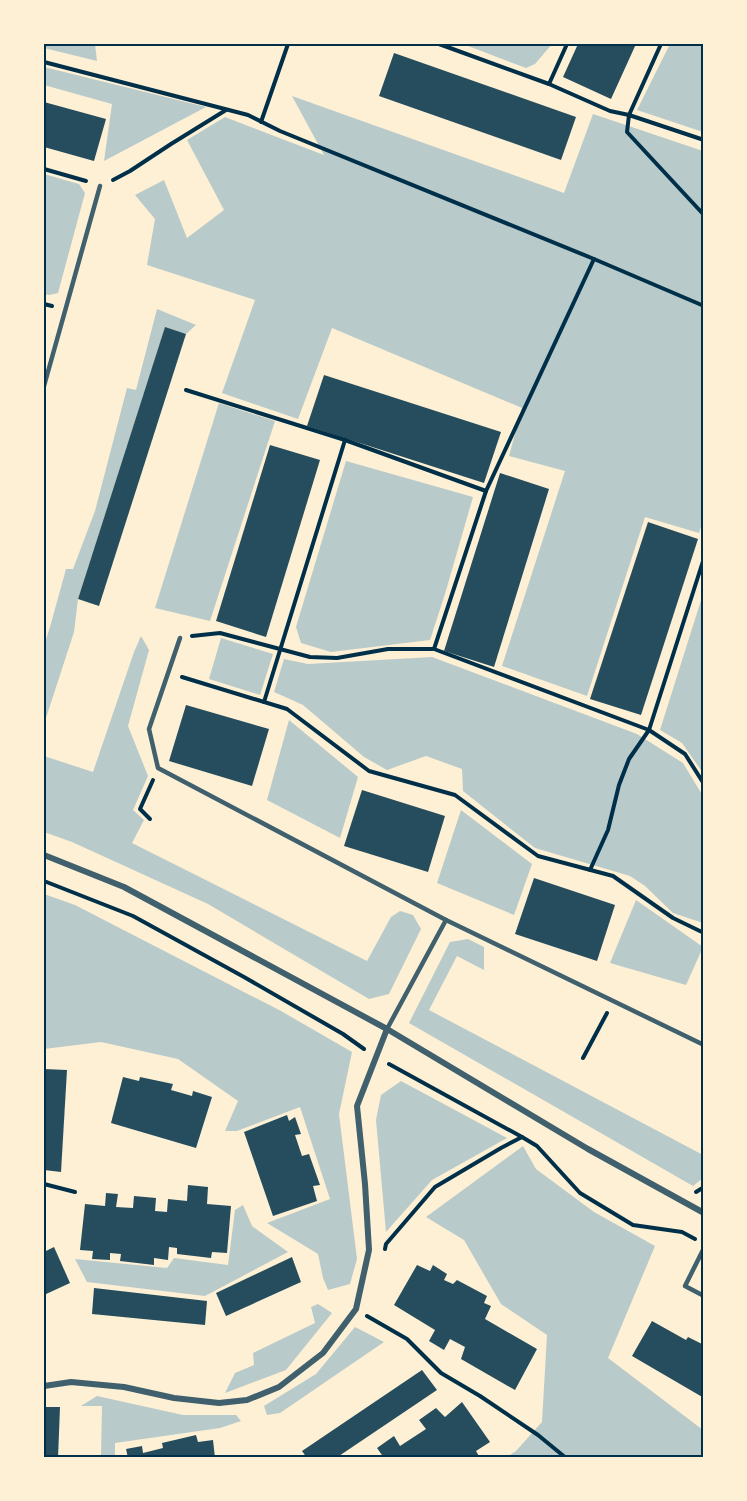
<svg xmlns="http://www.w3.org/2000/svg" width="747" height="1501" font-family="Roboto,sans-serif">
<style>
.green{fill:#b9caca}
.building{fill:#264d5e}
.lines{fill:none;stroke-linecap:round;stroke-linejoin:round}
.path{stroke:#003049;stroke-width:4}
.service{stroke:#3f606c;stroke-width:4.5}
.minor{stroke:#3f606c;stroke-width:6}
.neatline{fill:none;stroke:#003049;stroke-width:2}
</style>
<rect width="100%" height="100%" fill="#fdf0d5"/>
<!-- green -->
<g class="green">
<polygon points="44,44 95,44 97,61 44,48"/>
<polygon points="463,44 552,44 535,64 526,68"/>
<polygon points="670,44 703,44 703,132 637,110"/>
<polygon points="44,67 206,107 104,161 112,104 44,85"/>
<polygon points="292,96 564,193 593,114 703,151 703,520 699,533 645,517 587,696 502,666 565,471 509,456 522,408 332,328 298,419 222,393 255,300 147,265 155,219 135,195 164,180 187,238 224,210 187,140 225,117 324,155"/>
<polygon points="44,174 79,184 85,193 58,293 49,295 44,294"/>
<polygon points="157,309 196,325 186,334 165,328 78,599 74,632 44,724 44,646 50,627 66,569 73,569 95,511 127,388 136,390"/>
<polygon points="219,403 275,421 210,621 155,608"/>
<polygon points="346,461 473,497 445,594 430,640 331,652 301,643 296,627"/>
<polygon points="703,594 704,594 703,773 682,743 660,730"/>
<polygon points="141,636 149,650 128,726 148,776 133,810 144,820 132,843 367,961 391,917 400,911 413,915 421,929 389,994 369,999 208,904 72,842 44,832 44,756 93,772 134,652"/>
<polygon points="221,638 273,654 260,695 209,679"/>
<polygon points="432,657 637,734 683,763 703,796 703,923 673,913 645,886 630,876 535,848 463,791 462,769 426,756 387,770 364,757 303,705 274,692 284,659 308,664"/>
<polygon points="289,720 358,777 340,838 267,800"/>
<polygon points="461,810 532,864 514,915 437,883"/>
<polygon points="44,894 75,905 281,1011 352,1052 339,1114 357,1259 350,1284 328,1290 323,1278 318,1254 267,1223 330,1199 300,1107 237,1131 225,1131 238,1101 178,1059 101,1042 44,1049"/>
<polygon points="636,900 703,947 686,985 610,963"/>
<polygon points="468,939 484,947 484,970 457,956 429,1010 703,1155 703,1178 693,1186 409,1023 450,942"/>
<polygon points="401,1081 507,1138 432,1180 386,1232 376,1120 381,1095"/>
<polygon points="523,1146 536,1169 594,1212 655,1246 608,1358 703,1430 703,1457 507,1457 516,1451 542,1422 547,1335 501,1304 464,1240 426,1217"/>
<polygon points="243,1205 252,1226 288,1252 205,1296 87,1282 75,1259 167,1268 174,1258 228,1265 235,1210"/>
<polygon points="318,1304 332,1313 286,1370 225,1393 235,1373 254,1365 253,1353 315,1323 311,1307"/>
<polygon points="355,1327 384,1342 280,1413 267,1415 264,1406 316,1374"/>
<polygon points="97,1396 183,1415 236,1415 241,1421 220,1428 115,1443 115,1457 101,1457 102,1406 81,1406"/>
</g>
<!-- building -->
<g class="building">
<polygon points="578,44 636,44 611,99 563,77"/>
<polygon points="394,53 576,117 561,160 379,96"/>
<polygon points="44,102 106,119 94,161 44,147"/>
<polygon points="165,327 186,334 99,606 78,599"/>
<polygon points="324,375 501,432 484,483 307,426"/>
<polygon points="270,445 320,460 266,637 216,621"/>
<polygon points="500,473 549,489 494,667 444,651"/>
<polygon points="648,522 698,539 641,715 590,699"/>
<polygon points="186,705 269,729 252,786 169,761"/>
<polygon points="362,790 445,816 428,872 344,846"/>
<polygon points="534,878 615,905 597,961 515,934"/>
<polygon points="44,1069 67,1070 61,1172 44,1170"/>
<polygon points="123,1077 139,1081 140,1077 173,1084 171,1090 192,1096 193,1091 212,1097 196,1148 111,1123"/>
<polygon points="287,1115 289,1121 295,1117 301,1134 295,1135 302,1156 309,1154 320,1185 313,1186 317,1201 273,1216 244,1132"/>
<polygon points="188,1185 208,1187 207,1204 231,1206 227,1253 212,1252 211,1258 177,1254 177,1248 169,1247 168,1260 154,1258 154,1265 120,1261 121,1254 110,1253 110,1260 92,1259 93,1251 80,1250 85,1204 105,1206 106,1193 118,1194 116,1207 133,1208 134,1196 156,1198 155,1211 167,1212 168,1199 187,1201"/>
<polygon points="54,1247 70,1283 44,1295 44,1252"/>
<polygon points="292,1257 301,1282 226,1316 216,1293"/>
<polygon points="417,1265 430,1271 433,1265 447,1274 444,1280 453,1284 457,1280 487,1296 484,1303 491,1306 485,1319 537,1349 515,1390 461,1359 465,1347 450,1339 444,1350 429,1341 435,1330 394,1305"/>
<polygon points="94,1288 207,1301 205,1325 92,1314"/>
<polygon points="652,1321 686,1340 688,1337 704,1345 704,1398 632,1356"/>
<polygon points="422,1370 437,1390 336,1458 307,1458 302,1451"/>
<polygon points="462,1402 490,1442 476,1451 480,1458 384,1458 377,1448 394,1436 400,1446 426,1429 419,1420 436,1408 445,1417"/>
<polygon points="44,1407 60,1407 58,1458 44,1458"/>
<polygon points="196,1435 198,1442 213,1440 215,1458 128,1458 126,1449 142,1446 143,1453 163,1448 162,1443"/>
</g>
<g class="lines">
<!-- path -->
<g class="path">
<polyline points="439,44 549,84 610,111 629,115 704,140"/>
<polyline points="661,44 629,115 627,132 704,215"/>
<polyline points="44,62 248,115 280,131 594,259 704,306"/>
<polyline points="549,84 567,44"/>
<polyline points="261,122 288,44"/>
<polyline points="44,169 86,181"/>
<polyline points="113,180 130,171 171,144 226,110"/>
<polyline points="44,304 52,306"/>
<polyline points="186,390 345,440 486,491"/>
<polyline points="192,636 220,633 310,657 337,658 388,649 434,649 649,730 685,754 704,784"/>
<polyline points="434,649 486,491 594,259"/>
<polyline points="182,677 287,709 369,771 455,795 538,856 613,876 673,918 704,933"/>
<polyline points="264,702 345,440"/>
<polyline points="150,819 140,809 153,780"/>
<polyline points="590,870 608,830 619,785 629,759 649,730 704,558"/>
<polyline points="44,881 133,916 244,977 343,1034 364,1049"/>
<polyline points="583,1058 607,1013"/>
<polyline points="389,1064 522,1137"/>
<polyline points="44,1184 75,1192"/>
<polyline points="696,1192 704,1187"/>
<polyline points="385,1249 386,1244 435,1187 501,1148 522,1137 537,1146 580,1193 633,1225 682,1232 695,1239"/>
<polyline points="367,1316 407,1339 441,1373 480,1396 538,1435 566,1458"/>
</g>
<!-- service -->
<g class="service">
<polyline points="44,386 100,186"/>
<polyline points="180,638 149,729 158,768 446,920 704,1045"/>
<polyline points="387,1029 446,920"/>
<polyline points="704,1248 685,1286 704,1296"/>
</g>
<!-- minor -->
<g class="minor">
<polyline points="44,855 124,887 387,1029 588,1149 704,1213"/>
<polyline points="44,1386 71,1382 124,1387 174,1398 219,1403 247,1400 279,1387 323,1353 356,1309 369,1250 365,1184 357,1106 387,1029"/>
</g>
</g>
<!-- border -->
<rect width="747" height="1501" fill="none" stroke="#fdf0d5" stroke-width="90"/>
<rect x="45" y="45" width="657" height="1411" class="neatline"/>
</svg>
